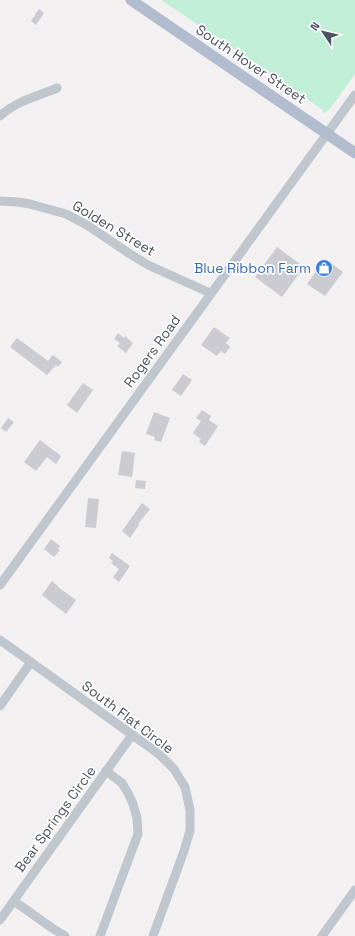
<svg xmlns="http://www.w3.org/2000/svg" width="355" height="936" font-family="'Space Grotesk',sans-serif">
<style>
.green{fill:#c1eed6}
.building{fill:#caccd2}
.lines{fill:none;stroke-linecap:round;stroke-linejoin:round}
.minor{stroke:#bfc6ce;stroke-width:9}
.major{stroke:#b1bdce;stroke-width:11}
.labels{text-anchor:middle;stroke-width:3.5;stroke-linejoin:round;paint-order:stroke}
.street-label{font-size:14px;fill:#49525d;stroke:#fff}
.shop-label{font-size:14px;fill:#366cbe;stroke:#fff;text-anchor:end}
</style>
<rect width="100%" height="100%" fill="#f2f0f0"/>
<!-- green -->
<polygon class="green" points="161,0 355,0 355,74 329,110 325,112 322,113 323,110 239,52"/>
<!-- building -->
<g class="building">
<polygon points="39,9 44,13 36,25 31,21"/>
<polygon points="277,247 304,267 282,297 255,277"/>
<polygon points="325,259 343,272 325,296 307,284"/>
<polygon points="214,327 230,338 226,343 230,347 225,354 221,351 217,356 201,345"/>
<polygon points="118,333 124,338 125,336 133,343 126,353 117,346 120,343 114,339"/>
<polygon points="17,338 48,361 53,355 62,362 58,367 56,365 47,375 10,347"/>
<polygon points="183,374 192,380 181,396 172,390"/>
<polygon points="83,383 93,390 77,413 67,405"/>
<polygon points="202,410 211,416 209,420 218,426 205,446 199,442 201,439 193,433 201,421 196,418"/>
<polygon points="154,412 170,418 161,442 154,440 155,437 146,434"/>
<polygon points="8,418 14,422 6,432 1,428"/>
<polygon points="40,440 61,456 56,464 47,457 36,471 24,462"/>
<polygon points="122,451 135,453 132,477 118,475"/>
<polygon points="136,480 146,481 145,489 135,488"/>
<polygon points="88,498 99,499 96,528 85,527"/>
<polygon points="142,503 150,509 138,524 139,525 130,538 122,531"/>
<polygon points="51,539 60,546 58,549 60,550 54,557 44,549"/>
<polygon points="112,553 130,566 119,582 113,577 119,569 111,563 113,561 109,558"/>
<polygon points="52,581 58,586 58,587 76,600 66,614 42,595"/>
</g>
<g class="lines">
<!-- minor -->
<g class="minor">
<path d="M0,116C16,101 38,96 57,88"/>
<polyline points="0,201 18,202 30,204 66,214 87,225 130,254 148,265 210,293"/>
<polyline points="0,585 355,95"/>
<polyline points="0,640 159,754 174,769 185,787 190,810 190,831 184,851 153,936"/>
<polyline points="0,706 31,662"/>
<polyline points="14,901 52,928 65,936"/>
<polyline points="0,920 132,735"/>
<polyline points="100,936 138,834 137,818 133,804 128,793 122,783 106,771"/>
<polyline points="322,936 355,890"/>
</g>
<!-- major -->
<polyline class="major" points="131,0 355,153"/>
</g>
<!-- icons -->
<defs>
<g id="shop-disc" transform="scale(0.9)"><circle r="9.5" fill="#3f7fe0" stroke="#fff"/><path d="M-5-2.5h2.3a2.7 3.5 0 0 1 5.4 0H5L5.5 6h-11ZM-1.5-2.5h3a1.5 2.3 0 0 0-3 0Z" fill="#fff"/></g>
</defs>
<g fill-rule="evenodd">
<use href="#shop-disc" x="324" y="268"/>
</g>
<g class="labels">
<!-- street labels -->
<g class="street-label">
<text transform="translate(251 64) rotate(34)" y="5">South Hover Street</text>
<text transform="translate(114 228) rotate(31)" y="5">Golden Street</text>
<text transform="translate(152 351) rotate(-54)" y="5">Rogers Road</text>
<text transform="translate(128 717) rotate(37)" y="5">South Flat Circle</text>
<text transform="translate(55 819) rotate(-54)" y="5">Bear Springs Circle</text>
</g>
<!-- shop labels -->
<g class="shop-label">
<text x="311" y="273">Blue Ribbon Farm</text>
</g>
</g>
<!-- north arrow -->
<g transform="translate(323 32) rotate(305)" stroke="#ffffff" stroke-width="3" paint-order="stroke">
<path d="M0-3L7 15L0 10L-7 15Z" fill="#49525d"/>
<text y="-6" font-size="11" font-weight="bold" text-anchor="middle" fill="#49525d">N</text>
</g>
</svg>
